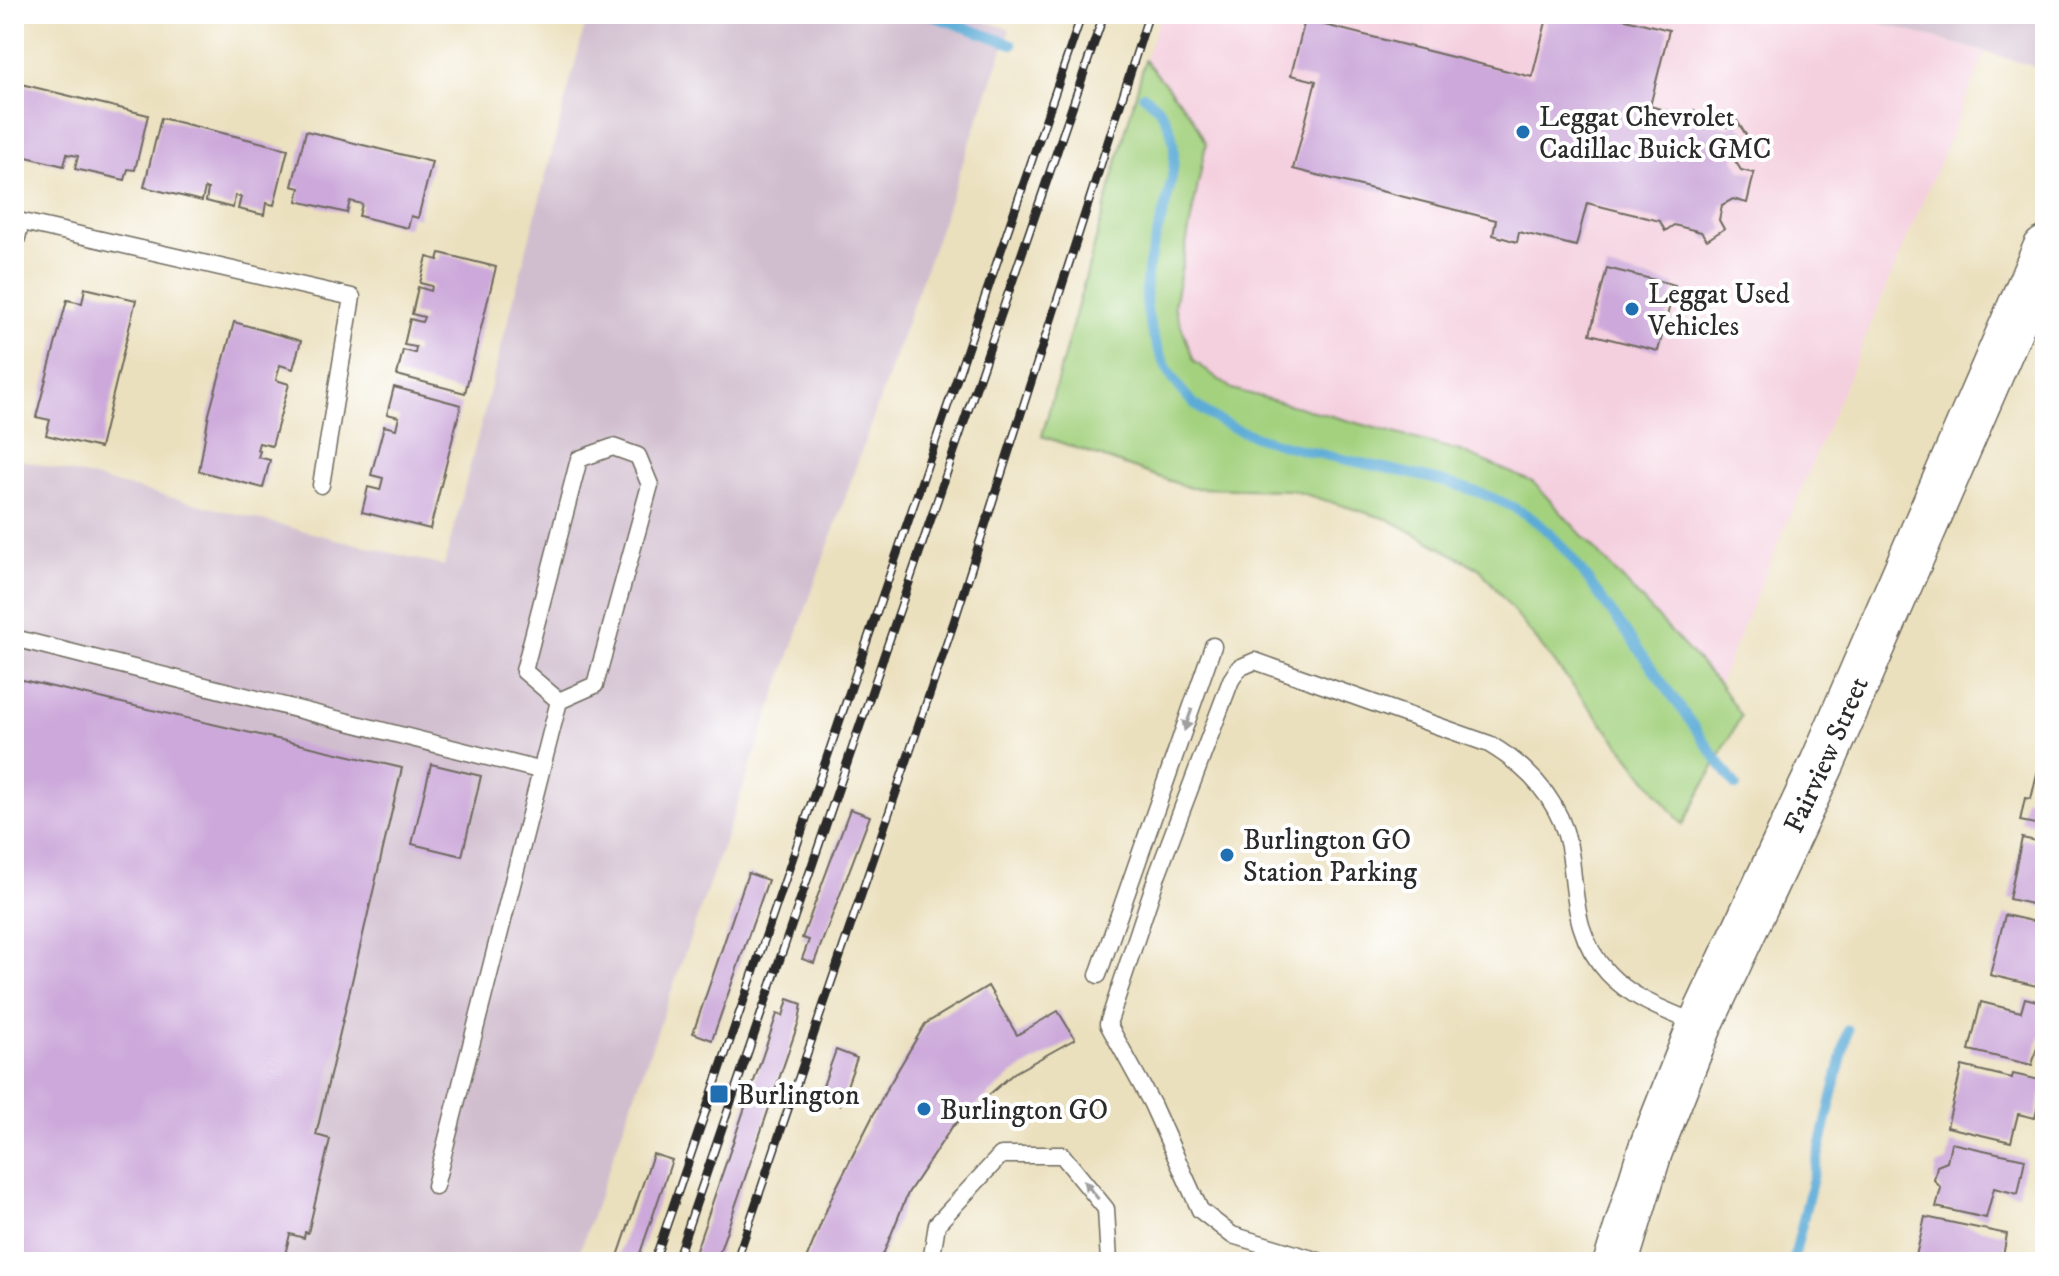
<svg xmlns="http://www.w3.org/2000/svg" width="2059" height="1276" font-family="'IM FELL DW Pica',serif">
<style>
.built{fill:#f4cfde}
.industrial{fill:#d0bdce}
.green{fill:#a3d17e;stroke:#677e54;stroke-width:2}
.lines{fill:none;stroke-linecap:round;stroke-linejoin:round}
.stream{stroke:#5dacd7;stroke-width:10}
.building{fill:#cca9da}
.service-casing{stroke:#6e6a5e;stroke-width:19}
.secondary-casing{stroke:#6e6a5e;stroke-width:47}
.service{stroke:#fff;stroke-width:16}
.secondary{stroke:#fff;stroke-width:44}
.rail-casing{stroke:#2b2b2b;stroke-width:9}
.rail{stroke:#fff;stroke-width:6;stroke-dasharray:18;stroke-linecap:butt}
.oneway{fill:#a0a0a0}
.poi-dot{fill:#1f6fb2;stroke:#fff;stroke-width:3}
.labels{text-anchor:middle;stroke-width:8;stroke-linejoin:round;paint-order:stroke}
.poi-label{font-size:28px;fill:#2b2b2b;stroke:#fff;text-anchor:start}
.street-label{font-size:28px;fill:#2b2b2b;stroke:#fff}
</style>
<rect width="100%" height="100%" fill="#fff"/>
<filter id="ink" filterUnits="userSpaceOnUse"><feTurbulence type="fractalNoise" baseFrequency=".0125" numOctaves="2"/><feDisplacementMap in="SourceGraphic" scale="16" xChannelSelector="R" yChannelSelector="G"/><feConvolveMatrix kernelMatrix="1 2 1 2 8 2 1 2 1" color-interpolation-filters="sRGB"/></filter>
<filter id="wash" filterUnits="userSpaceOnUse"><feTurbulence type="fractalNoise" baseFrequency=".006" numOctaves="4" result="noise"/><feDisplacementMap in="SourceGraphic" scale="32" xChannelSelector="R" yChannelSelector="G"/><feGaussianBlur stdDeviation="1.8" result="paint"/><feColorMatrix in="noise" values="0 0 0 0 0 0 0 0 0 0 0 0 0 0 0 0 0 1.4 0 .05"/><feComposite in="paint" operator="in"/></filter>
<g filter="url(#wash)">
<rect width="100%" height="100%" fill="#ebe0be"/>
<!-- built -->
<polygon class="built" points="1161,14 1846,14 1986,52 1719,684 1533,482 1460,450 1232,389 1194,361 1174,306 1206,144 1145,60"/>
<!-- industrial -->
<g class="industrial">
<polygon points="588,14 961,14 1010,29 576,1262 14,1262 14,458 444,566"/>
<polygon points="1846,14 2045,14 2045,70 1986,52"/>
</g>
<!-- green -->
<polygon class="green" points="1145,60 1191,115 1206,144 1174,306 1194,361 1232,389 1460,451 1533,482 1719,684 1741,716 1683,825 1480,569 1390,520 1291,490 1190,488 1042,436"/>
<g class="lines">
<!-- stream -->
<g class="stream">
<polyline points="546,14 567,19 595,14"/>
<polyline points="927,14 1012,44"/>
<path d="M1143,95C1209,139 1150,224 1146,285C1144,321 1160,364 1183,392C1242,466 1438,456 1530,517C1562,539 1586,578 1609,609C1652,667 1694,727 1736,786"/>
<polyline points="1793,1262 1848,1030"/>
</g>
</g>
<g id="blocks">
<!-- building -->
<g class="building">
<polygon points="1548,14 1606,14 1669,30 1650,106 1685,116 1694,110 1699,119 1728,127 1737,121 1748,138 1738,144 1734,159 1741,170 1754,173 1747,203 1733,199 1722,205 1719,220 1724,229 1707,240 1701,232 1674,225 1665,231 1660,221 1587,203 1576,246 1519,232 1517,242 1493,235 1496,220 1293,169 1316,81 1291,75 1305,20 1532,77"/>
<polygon points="1955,14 1981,14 1980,21"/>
<polygon points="21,84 148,115 135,170 128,169 125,180 75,169 78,156 67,154 64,166 14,154 14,113"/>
<polygon points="161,118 288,149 274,205 266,203 264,215 238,209 241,197 235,196 233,208 206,201 208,189 205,188 202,201 144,187"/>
<polygon points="306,131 432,162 418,218 411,216 408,228 359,216 362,204 350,201 347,213 297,201 300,188 292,186"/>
<polygon points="440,253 496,267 465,393 397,375 403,350 415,353 416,347 404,345 410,319 422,322 424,317 412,314 418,287 431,291 432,286 420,283 427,257 438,260"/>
<polygon points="1607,268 1675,285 1658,351 1590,334"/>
<polygon points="85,288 136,300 100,448 46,435 50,420 36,417 67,300 82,303"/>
<polygon points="234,322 301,341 293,369 280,365 276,380 289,384 272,446 259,443 257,450 260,451 258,457 270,460 263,488 199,471 209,414"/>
<polygon points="394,387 461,405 430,529 362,512 368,487 380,490 383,478 371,475 384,426 396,429 399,417 387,414"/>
<polygon points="14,678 402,768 316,1135 330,1139 308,1233 305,1232 304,1238 290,1234 284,1259 290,1262 14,1262"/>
<polygon points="2040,761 2045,762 2045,826 2020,821 2025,798 2031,799"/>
<polygon points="431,764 481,776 462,856 412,844"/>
<polygon points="850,809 870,816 814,963 802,959 809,940 802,938"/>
<polygon points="2022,838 2045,843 2045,907 2009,899"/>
<polygon points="748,873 768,880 712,1040 693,1033"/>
<polygon points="2005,915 2045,924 2045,988 1990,975"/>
<polygon points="988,986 1017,1035 1058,1011 1075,1039 1014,1073 952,1127 908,1193 880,1262 805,1262 833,1194 885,1092 925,1024"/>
<polygon points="2025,998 2045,1003 2045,1038 2040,1037 2032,1065 1969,1050 1981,1002 2021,1012"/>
<polygon points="788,999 802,1004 799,1021 716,1262 692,1262 777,1014 783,1016"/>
<polygon points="836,1050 857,1058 840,1105 819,1097"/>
<polygon points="1962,1066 2012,1078 2013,1074 2044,1081 2035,1118 2018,1114 2011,1142 1947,1127"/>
<polygon points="1951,1143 2025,1159 2018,1194 1994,1188 1986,1218 1936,1207 1941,1188 1934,1180 1937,1166 1947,1162"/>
<polygon points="653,1154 672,1160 637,1262 616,1262"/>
<polygon points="1925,1217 2007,1234 2002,1262 1921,1262 1922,1257 1916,1256"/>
</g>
</g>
</g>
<g filter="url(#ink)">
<use href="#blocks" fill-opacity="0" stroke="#6e6a5e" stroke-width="2"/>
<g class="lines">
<!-- service casing -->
<g class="service-casing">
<g id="service">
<polyline points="14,220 352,297 321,485"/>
<polyline points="14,249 21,222"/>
<polyline points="14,638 539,770"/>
<polyline points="1098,975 1213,646"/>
<polyline points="435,1186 559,701 595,685 650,485 638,456 613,447 579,459 524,671 559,701"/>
<polyline points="931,1262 937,1224 1001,1155 1062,1155 1106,1209 1109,1262"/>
<path d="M1322,1262L1232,1235L1200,1210L1152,1104L1108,1024L1158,873L1231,680L1239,668L1255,661L1489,744C1533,770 1565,807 1571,859C1576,902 1576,939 1608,973C1632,999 1667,1011 1698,1024"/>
</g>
</g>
<!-- secondary casing -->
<g class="secondary-casing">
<g id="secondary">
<path id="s1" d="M1616,1262L1650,1151L1700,1025L1822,764L2045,249"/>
</g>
</g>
<!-- service -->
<use href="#service" class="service"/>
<!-- secondary -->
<use href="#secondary" class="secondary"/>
<!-- rail casing -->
<g class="rail-casing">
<g id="rail">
<polyline points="654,1262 1082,14"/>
<polyline points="676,1262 1104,14"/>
<polyline points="736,1262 955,619 1149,14"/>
</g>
</g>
<!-- rail -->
<use href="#rail" class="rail"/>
</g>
<!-- one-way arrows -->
<defs><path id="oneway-solid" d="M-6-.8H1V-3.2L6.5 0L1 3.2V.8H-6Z" transform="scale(2)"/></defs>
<g class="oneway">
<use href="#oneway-solid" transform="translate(1188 720) rotate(109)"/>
<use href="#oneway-solid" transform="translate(1091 1190) rotate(-129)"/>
</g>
</g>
<!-- markers -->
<g class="poi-dot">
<circle cx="1523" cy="132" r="8"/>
<circle cx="1632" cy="309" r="8"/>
<circle cx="1227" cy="855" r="8"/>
<rect x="709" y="1084" width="20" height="20" rx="4"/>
<circle cx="924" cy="1109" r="8"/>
</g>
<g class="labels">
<!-- poi labels -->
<g class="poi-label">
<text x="1539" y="126">Leggat Chevrolet<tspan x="1539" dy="32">Cadillac Buick GMC</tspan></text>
<text x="1648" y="303">Leggat Used<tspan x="1648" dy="32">Vehicles</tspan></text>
<text x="1243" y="849">Burlington GO<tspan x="1243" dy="32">Station Parking</tspan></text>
<text x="737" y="1104">Burlington</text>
<text x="940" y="1119">Burlington GO</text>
</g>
<!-- street labels -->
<g class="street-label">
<text dy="10" stroke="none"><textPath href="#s1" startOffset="550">Fairview Street</textPath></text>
</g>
</g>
<!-- margin -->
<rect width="2059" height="1276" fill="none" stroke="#fff" stroke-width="48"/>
</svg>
